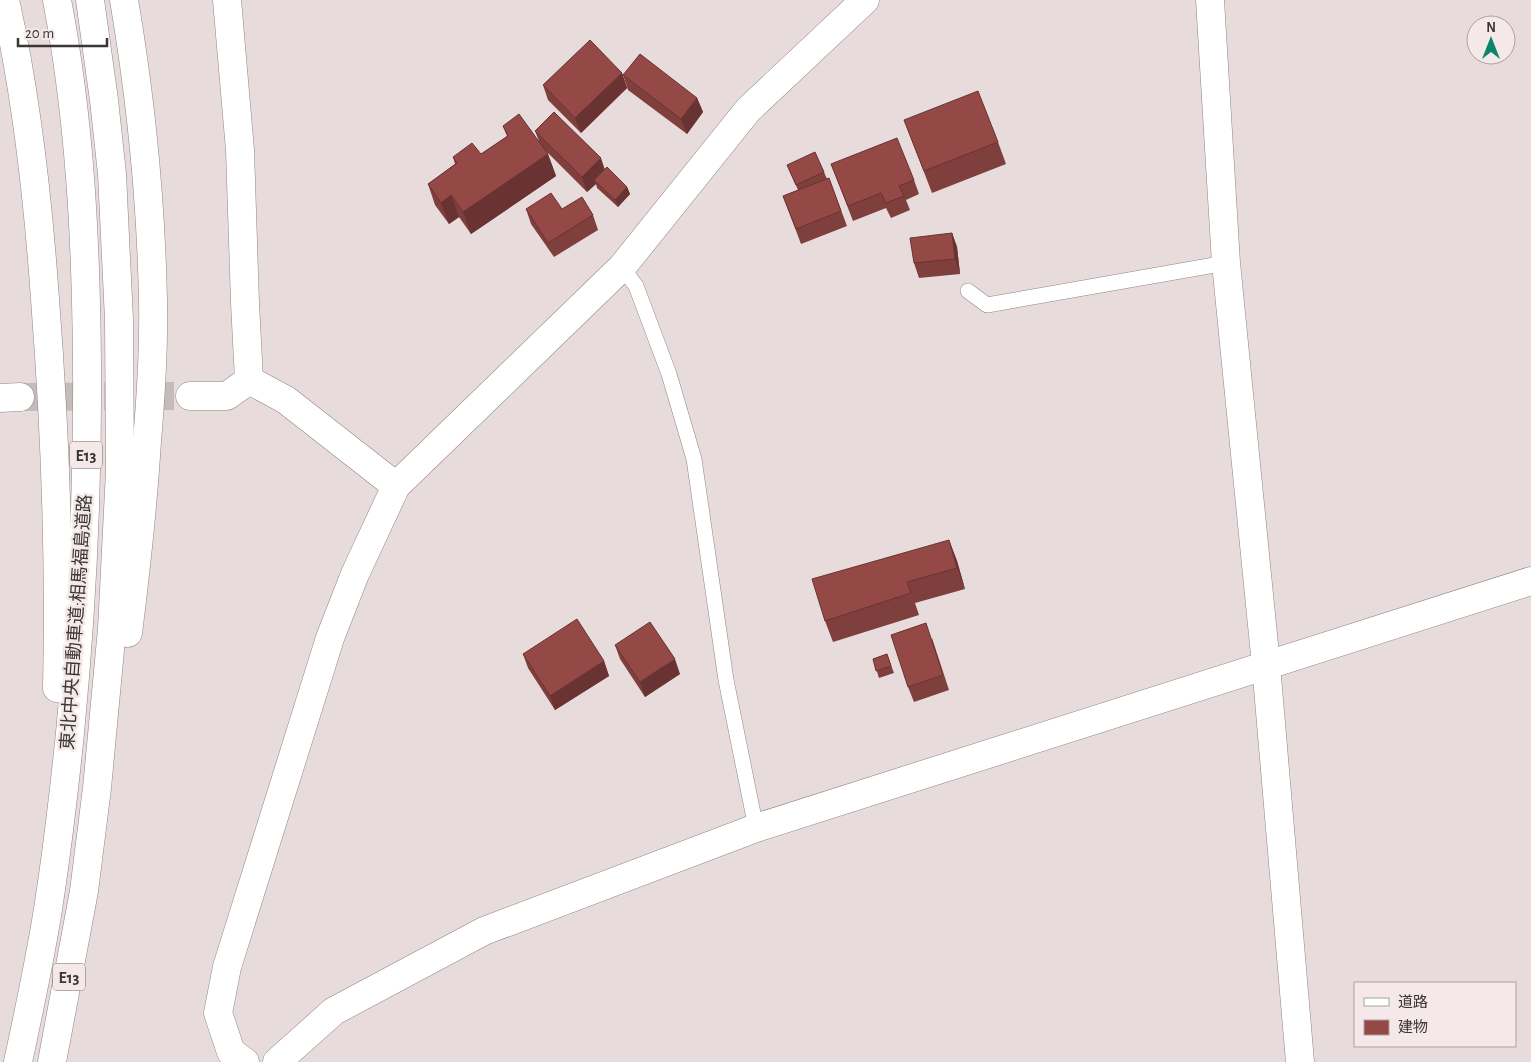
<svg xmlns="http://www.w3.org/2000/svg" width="1531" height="1062" font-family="'Alegreya Sans','Noto Sans JP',sans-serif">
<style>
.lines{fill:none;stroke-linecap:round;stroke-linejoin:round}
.minor-tunnel{stroke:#c4bbba;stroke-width:28;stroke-dasharray:28 14;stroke-linecap:butt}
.service-casing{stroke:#8f8584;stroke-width:16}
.minor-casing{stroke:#8f8584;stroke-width:29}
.tertiary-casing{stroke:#8f8584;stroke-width:29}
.motorway-casing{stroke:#8f8584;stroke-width:29}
.service{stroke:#fff;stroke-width:15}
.minor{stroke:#fff;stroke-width:28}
.tertiary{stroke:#fff;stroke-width:28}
.motorway{stroke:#fff;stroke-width:28}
.wall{fill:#7f3f3d}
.shaded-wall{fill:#683332}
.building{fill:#944947;stroke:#683332}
.labels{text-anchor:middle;stroke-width:5;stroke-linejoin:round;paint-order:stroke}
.shield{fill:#f4e9e8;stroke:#726c6b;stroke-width:1}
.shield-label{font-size:16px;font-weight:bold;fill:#3a3636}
.street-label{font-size:18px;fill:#3a3636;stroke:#f4e9e8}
</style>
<rect width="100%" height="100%" fill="#e7dcdb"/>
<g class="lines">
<!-- minor-tunnel -->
<polyline class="minor-tunnel" points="20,397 190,396"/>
<!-- service casing -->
<g class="service-casing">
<g id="service">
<polyline points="622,267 636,286 669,374 694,459 726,680 756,828"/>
<polyline points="968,291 987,305 1226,263"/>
</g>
</g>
<!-- minor casing -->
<g class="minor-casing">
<g id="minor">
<polyline points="1210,0 1226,263 1266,665 1300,1062"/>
<polyline points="249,380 286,400 396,486"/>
<polyline points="190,396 227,396 249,380 245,303 240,150 227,0"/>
<polyline points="0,398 20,397"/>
<polyline points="245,1062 231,1052 218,1013 227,967 330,638 355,574 396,486 622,267 748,110 865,0"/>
</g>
</g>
<!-- tertiary casing -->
<g class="tertiary-casing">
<polyline id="tertiary" points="277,1062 334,1011 484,931 756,828 1531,581"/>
</g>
<!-- motorway casing -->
<g class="motorway-casing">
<g id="motorway">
<path d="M5,0C27,98 38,199 45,299C55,428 60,558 57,688"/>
<path d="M124,0C141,100 151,200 153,301C154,348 151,395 147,441C143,506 136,570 128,633"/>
<path d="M18,1062C29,1011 40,960 48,909C57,851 64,792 70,733C82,610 88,487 87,363C86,241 80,120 57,0"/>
<polyline points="52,1062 84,891 97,788 112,629 120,471 119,320 112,174 104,100 90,0"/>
</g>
</g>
<!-- service -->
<use href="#service" class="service"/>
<!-- minor -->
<use href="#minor" class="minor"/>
<!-- tertiary -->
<use href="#tertiary" class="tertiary"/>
<!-- motorway -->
<use href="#motorway" class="motorway"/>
</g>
<!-- wall -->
<g class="wall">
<polygon points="622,73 627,88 581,133 548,100 543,85"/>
<polygon points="623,75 697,98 703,112 687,134 628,90"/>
<polygon points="904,120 998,142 1006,164 932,193"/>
<polygon points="503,126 539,141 535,131 605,169 627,187 630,194 618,207 597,188 596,184 587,192 547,152 556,176 471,234 459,217 449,224 435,205 428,184 455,164 453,157 481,154 507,136"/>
<polygon points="831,164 914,180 919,194 906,200 910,210 891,218 886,208 853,221"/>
<polygon points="787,165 824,172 827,179 829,178 847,226 801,244 783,196 798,190"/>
<polygon points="526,209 562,209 593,215 598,230 554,257 531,224"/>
<polygon points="952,233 957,247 960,274 919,278 914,263"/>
<polygon points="949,540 957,561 965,589 915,603 919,615 833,642 825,621"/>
<polygon points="932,638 949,690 914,702 908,687"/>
<polygon points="615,645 680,674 645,697 620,659"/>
<polygon points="523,654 604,661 609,676 555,710 528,668"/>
<polygon points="887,654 894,673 879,678 873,659"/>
</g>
<!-- shaded-wall -->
<g class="shaded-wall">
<polygon points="622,73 627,88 581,133 575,118"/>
<polygon points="697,98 703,112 687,134 681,119"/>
<polygon points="548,154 556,176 471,234 463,212"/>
<polygon points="601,158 606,173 594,180 596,184 587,192 582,177"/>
<polygon points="627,187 630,194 618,207 615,200"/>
<polygon points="451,195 459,217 449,224 441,203"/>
<polygon points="952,233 957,247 960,274 955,259"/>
<polygon points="949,540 957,561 965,589 957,568"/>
<polygon points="675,659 680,674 645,697 640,682"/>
<polygon points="604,661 609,676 555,710 550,696"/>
</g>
<!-- building -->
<g class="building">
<polygon points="590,40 622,73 575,118 543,85"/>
<polygon points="640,54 697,98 681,119 623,75"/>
<polygon points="978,91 998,142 924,171 904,120"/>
<polygon points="554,112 601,158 582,177 535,131"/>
<polygon points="519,114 548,154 463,212 451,195 441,203 428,184 457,163 453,157 472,143 481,154 508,136 503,126"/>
<polygon points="897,138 914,180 899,186 904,196 886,203 881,193 848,206 831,164"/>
<polygon points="815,152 824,172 796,185 787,165"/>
<polygon points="607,167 627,187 615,200 594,180"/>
<polygon points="829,178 841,211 796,229 783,196"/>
<polygon points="551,193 562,209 582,197 593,215 548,243 526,209"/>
<polygon points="952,233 955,259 914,263 910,238"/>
<polygon points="949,540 957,568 907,582 911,593 825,621 812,579"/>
<polygon points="577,619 604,661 550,696 523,654"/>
<polygon points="650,622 675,659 640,682 615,645"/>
<polygon points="926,623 943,675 908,687 891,635"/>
<polygon points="887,654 891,666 876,671 873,659"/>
</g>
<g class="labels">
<!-- shield labels -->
<g class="shield">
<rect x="70" y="441.5" width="32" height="27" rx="4"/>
<rect x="53" y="963.5" width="32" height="27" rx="4"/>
</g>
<g class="shield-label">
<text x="86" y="461">E13</text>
<text x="69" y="983">E13</text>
</g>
<!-- street labels -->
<g class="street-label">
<text transform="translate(76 622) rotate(-86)" y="6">東北中央自動車道;相馬福島道路</text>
</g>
</g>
<!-- legend -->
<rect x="1354" y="982" width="162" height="65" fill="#f4e9e8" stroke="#aaa1a1"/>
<rect x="1364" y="998" width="25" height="8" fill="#ffffff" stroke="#aaa1a1"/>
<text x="1398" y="1007" font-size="15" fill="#3a3636">道路</text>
<rect x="1364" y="1020" width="25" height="15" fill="#944947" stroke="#aaa1a1"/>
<text x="1398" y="1032" font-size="15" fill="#3a3636">建物</text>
<!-- north arrow -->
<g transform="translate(1491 40)"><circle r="24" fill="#f4e9e8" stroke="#aaa1a1"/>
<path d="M0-4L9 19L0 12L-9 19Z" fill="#0c8566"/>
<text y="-8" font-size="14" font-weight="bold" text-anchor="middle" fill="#3a3636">N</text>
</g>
<!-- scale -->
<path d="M18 38v8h89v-8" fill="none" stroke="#3a3636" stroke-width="2.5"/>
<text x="25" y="38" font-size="15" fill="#3a3636" stroke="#f4e9e8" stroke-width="4" paint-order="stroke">20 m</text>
</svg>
